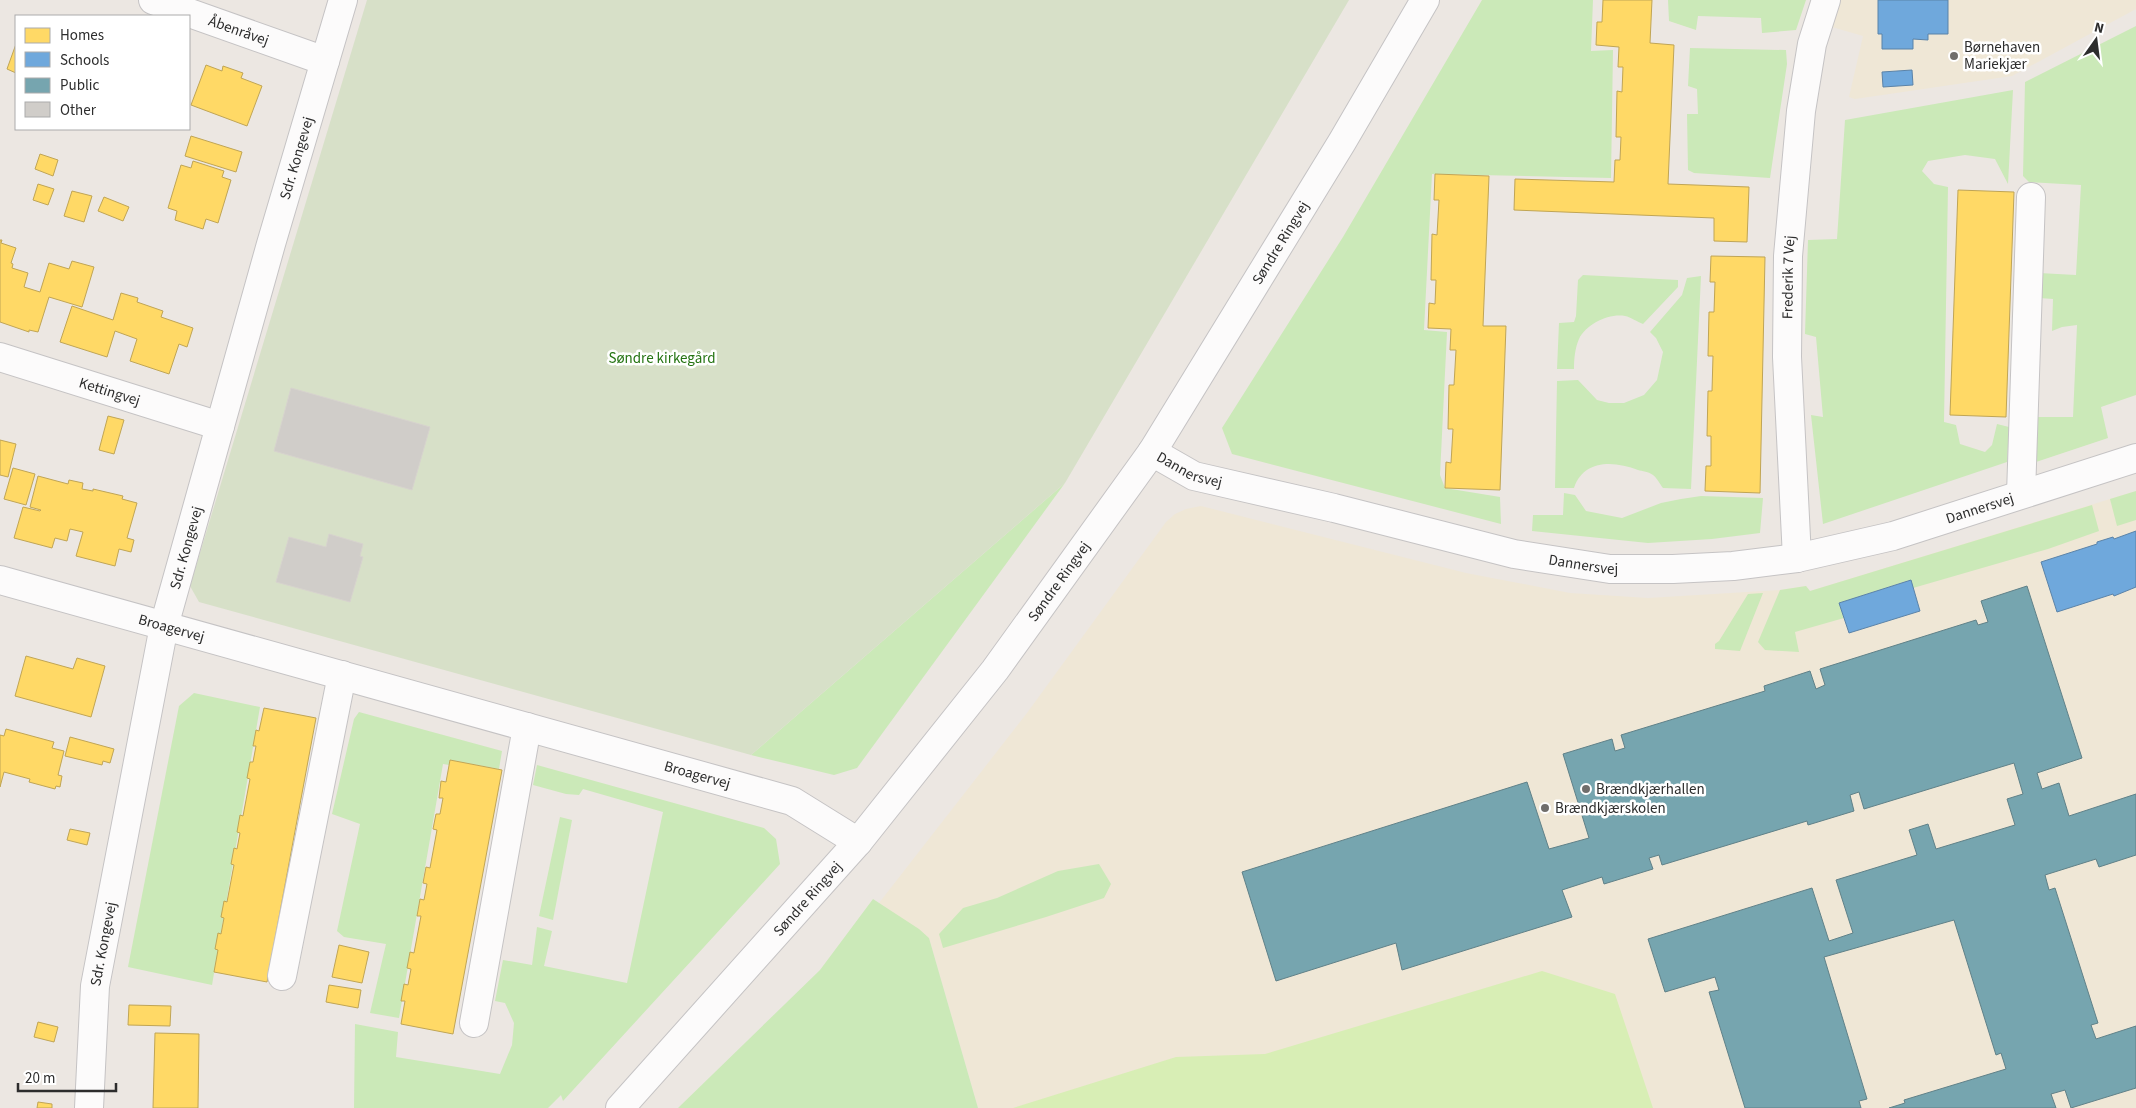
<svg xmlns="http://www.w3.org/2000/svg" width="2136" height="1108" font-family="'Source Sans 3',sans-serif">
<style>
.education{fill:#efe7d6}
.green{fill:#cbe9b8}
.cemetery{fill:#d7e0c8}
.pitch{fill:#d8eeb5}
.homes{fill:#ffd966;stroke:#c0a555}
.schools{fill:#6fa8dc;stroke:#5b83a8}
.public{fill:#76a5af;stroke:#608188}
.building{fill:#d0cdc9;stroke:#d7d3ce}
.lines{fill:none;stroke-linecap:round;stroke-linejoin:round}
.minor-casing{stroke:#c5c3c4;stroke-width:30}
.tertiary-casing{stroke:#c5c3c4;stroke-width:30}
.secondary-casing{stroke:#c5c3c4;stroke-width:30}
.minor{stroke:#fcfbfb;stroke-width:28}
.tertiary{stroke:#fcfbfb;stroke-width:28}
.secondary{stroke:#fcfbfb;stroke-width:28}
.poi-dot{fill:#706e6c;stroke:#fff;stroke-width:2}
.labels{text-anchor:middle;stroke-width:5;stroke-linejoin:round;paint-order:stroke}
.street-label{font-size:15px;fill:#2d2d2d;stroke:#fff}
.poi-label{font-size:15px;fill:#2d2d2d;stroke:#fff;text-anchor:start}
.park-label{font-size:15px;fill:#257413;stroke:#fff}
</style>
<rect width="100%" height="100%" fill="#ece7e2"/>
<!-- education -->
<g class="education">
<polygon points="1841,0 2136,0 2136,9 2012,76 1855,99 1849,97 1863,36 1832,27"/>
<polygon points="2136,491 2136,1108 978,1108 929,938 879,903 1027,713 1166,522 1175,514 1186,509 1201,506 1466,573 1529,585 1570,593 1648,598 1780,590 1806,586 1810,591"/>
</g>
<!-- green -->
<g class="green">
<polygon points="1482,0 1593,0 1591,51 1613,50 1611,178 1432,174 1424,330 1447,332 1440,475 1445,488 1500,497 1501,524 1232,454 1222,428 1343,237"/>
<polygon points="1668,0 1806,0 1796,30 1762,33 1761,18 1698,16 1696,30 1669,21"/>
<polygon points="2136,26 2136,395 2101,407 2108,438 2033,463 2031,417 2073,417 2077,325 2062,327 2052,331 2053,299 2039,298 2039,273 2076,275 2081,185 2029,182 2023,176 2025,82"/>
<polygon points="1690,48 1786,50 1787,64 1770,178 1694,173 1688,170 1687,114 1698,114 1697,89 1688,86"/>
<polygon points="2013,90 2008,184 1995,159 1965,155 1928,161 1922,171 1934,184 1948,187 1944,422 1956,425 1960,444 1985,452 1992,445 1997,424 2009,427 2007,462 1823,524 1811,415 1823,417 1816,337 1805,334 1808,240 1837,239 1845,120"/>
<path d="M1583,275L1678,280V287L1643,324C1637,322 1631,317 1625,316C1609,313 1586,324 1579,339C1575,348 1574,359 1574,369H1557L1559,323L1574,322L1576,316L1578,280Z"/>
<path d="M1701,276L1691,489L1663,488C1660,484 1657,478 1653,475C1649,472 1642,471 1638,470C1614,461 1584,459 1574,488H1555L1557,381L1578,380L1597,400L1609,403H1624L1644,395L1657,380L1663,352L1656,338L1650,332L1682,295L1687,278Z"/>
<polygon points="1065,483 857,768 834,775 751,755"/>
<polygon points="2136,491 2136,520 2117,526 2110,499"/>
<polygon points="1564,493 1575,495 1586,511 1622,518 1661,503 1681,499 1701,496 1763,498 1760,533 1712,539 1648,543 1532,531 1533,515 1563,515"/>
<polygon points="2092,505 2099,531 2048,549 1913,588 1910,580 1839,603 1844,618 1795,632 1799,652 1765,650 1758,642 1780,590 1806,586 1810,591"/>
<polygon points="1763,593 1740,651 1715,649 1715,644 1719,641 1748,594"/>
<polygon points="194,693 260,707 212,985 128,967 179,706"/>
<polygon points="359,712 502,751 499,769 450,760 449,765 443,764 399,1018 370,1013 386,944 344,937 337,931 360,824 332,814 354,719"/>
<polygon points="537,765 764,828 776,839 780,864 563,1101 561,1095 548,1108 354,1108 355,1024 398,1032 396,1057 500,1074 512,1045 514,1023 505,1003 495,1001 503,960 532,965 537,927 552,931 544,966 627,983 663,812 583,789 579,795 566,794 533,785"/>
<polygon points="560,817 572,820 553,920 539,916"/>
<polygon points="1099,864 1111,884 1104,898 1046,917 943,948 939,934 963,908 997,898 1058,871"/>
<polygon points="873,899 919,929 929,938 978,1108 678,1108 820,970"/>
</g>
<!-- cemetery -->
<polygon class="cemetery" points="367,0 1349,0 1065,483 751,755 199,602 190,586"/>
<!-- pitch -->
<polygon class="pitch" points="1542,971 1615,994 1653,1108 1013,1108 1176,1057 1265,1054"/>
<!-- homes -->
<g class="homes">
<polygon points="1603,0 1652,0 1650,43 1674,45 1668,184 1749,187 1747,242 1714,241 1714,218 1514,210 1515,179 1614,182 1615,160 1620,160 1621,137 1616,137 1617,91 1622,92 1623,67 1618,67 1619,47 1596,45 1597,22 1602,22"/>
<polygon points="16,44 16,73 7,69"/>
<polygon points="206,65 222,71 223,66 243,73 241,78 262,86 247,126 191,105"/>
<polygon points="191,136 242,152 236,172 185,156"/>
<polygon points="40,154 58,160 53,176 35,169"/>
<polygon points="193,161 224,171 222,177 231,180 218,223 206,219 203,229 175,220 177,211 168,208 181,165 191,168"/>
<polygon points="1435,174 1489,176 1483,326 1506,326 1500,490 1445,488 1446,462 1451,463 1453,429 1448,429 1449,385 1454,385 1456,350 1450,350 1451,329 1428,328 1429,303 1435,304 1436,280 1431,280 1432,234 1437,235 1439,200 1434,200"/>
<polygon points="38,184 54,189 48,205 33,200"/>
<polygon points="1958,190 2014,192 2006,417 1950,415"/>
<polygon points="72,191 92,196 84,222 64,216"/>
<polygon points="104,197 129,207 123,221 98,211"/>
<polygon points="0,240 2,240 1,243 16,248 11,263 13,264 12,268 28,273 24,287 40,292 49,263 69,269 72,261 94,267 82,307 49,297 38,332 29,330 29,332 0,322"/>
<polygon points="1711,256 1765,257 1760,493 1705,491 1706,466 1711,466 1711,436 1707,436 1708,391 1712,391 1713,356 1708,356 1709,312 1714,312 1715,282 1710,282"/>
<polygon points="121,293 138,298 137,302 163,311 161,317 193,328 187,347 179,344 169,374 130,361 137,339 115,331 107,357 60,342 72,306 113,320"/>
<polygon points="108,416 124,420 114,454 99,450"/>
<polygon points="0,440 16,444 8,477 0,475"/>
<polygon points="13,468 35,474 26,505 4,499"/>
<polygon points="38,476 68,484 69,480 83,483 82,489 93,491 93,489 123,496 122,499 137,503 127,538 134,540 131,552 119,549 115,566 76,556 83,532 70,529 67,541 55,538 52,548 14,538 23,507 40,511 41,510 30,507"/>
<polygon points="26,656 73,669 77,658 105,666 91,717 15,696"/>
<polygon points="264,708 316,718 267,982 214,972 218,950 215,949 218,933 221,934 224,918 221,917 224,901 227,902 234,865 231,864 234,848 237,849 240,833 237,832 240,815 243,816 250,779 247,778 250,762 253,762 256,746 253,746 256,730 259,731"/>
<polygon points="6,729 54,742 52,748 64,751 58,775 62,776 60,787 56,786 55,789 29,782 30,779 4,772 0,787 0,735 4,736"/>
<polygon points="70,737 114,749 110,763 103,761 102,765 65,756"/>
<polygon points="450,760 502,770 453,1034 401,1024 405,1001 401,1001 404,984 408,985 411,969 407,968 410,952 414,953 421,916 417,916 420,899 424,900 427,884 423,883 426,867 430,868 437,830 433,829 436,814 440,814 443,798 439,798 441,781 446,782"/>
<polygon points="70,829 90,833 87,845 67,840"/>
<polygon points="339,945 369,952 362,983 332,977"/>
<polygon points="329,985 361,990 358,1008 326,1002"/>
<polygon points="129,1005 171,1006 170,1026 128,1025"/>
<polygon points="38,1022 58,1027 54,1042 34,1037"/>
<polygon points="155,1033 199,1034 198,1108 153,1108"/>
<polygon points="38,1102 52,1104 52,1108 37,1108"/>
</g>
<!-- schools -->
<g class="schools">
<polygon points="1878,0 1948,0 1948,34 1928,34 1928,40 1913,39 1913,49 1882,49 1882,34 1878,34"/>
<polygon points="1912,70 1913,85 1883,87 1882,72"/>
<polygon points="2136,531 2136,587 2114,596 2113,594 2057,612 2041,562 2097,544 2097,542 2113,537 2114,539"/>
<polygon points="1911,580 1920,611 1849,633 1839,603"/>
</g>
<!-- public -->
<polygon class="public" points="2027,586 2082,758 2037,773 2042,789 2059,783 2069,816 2136,794 2136,855 2099,867 2096,859 2045,875 2049,890 2055,888 2098,1023 2091,1025 2096,1039 2136,1026 2136,1088 2071,1108 2065,1090 2051,1094 2056,1108 1889,1108 1905,1103 1904,1100 2006,1069 2001,1053 1996,1055 1954,920 1824,957 1867,1099 1859,1101 1861,1108 1745,1108 1709,992 1719,990 1715,977 1665,992 1648,939 1812,888 1829,941 1853,933 1836,880 1917,855 1909,830 1928,824 1936,849 2015,825 2007,799 2023,794 2014,763 1864,809 1859,792 1850,795 1854,811 1808,825 1807,821 1662,865 1659,855 1649,858 1653,869 1604,884 1602,877 1562,890 1572,917 1402,970 1396,943 1276,981 1242,872 1527,782 1549,849 1589,838 1563,754 1612,739 1615,751 1625,748 1621,735 1765,691 1764,686 1810,671 1816,689 1825,685 1820,669 1976,620 1978,625 1988,622 1981,601"/>
<!-- building -->
<g class="building">
<polygon points="291,388 430,427 412,490 274,451"/>
<polygon points="329,534 363,544 360,556 363,557 350,602 276,582 289,537 326,547"/>
</g>
<g class="lines">
<!-- minor casing -->
<g class="minor-casing">
<g id="minor">
<path id="s1" d="M153,0L325,61"/>
<path id="s2" d="M0,357L220,426"/>
<polyline points="2021,494 2031,197"/>
<path id="s3" d="M1797,558L1787,357L1788,256L1801,111L1812,44L1826,0"/>
<polyline points="282,976 342,675"/>
<polyline points="474,1023 527,727"/>
<path id="s4" d="M89,1108L95,986L164,626L271,244L343,0"/>
</g>
</g>
<!-- tertiary casing -->
<g class="tertiary-casing">
<g id="tertiary">
<path id="s5" d="M1152,452L1194,476L1334,508L1514,554L1610,569H1673L1733,566L1797,558L1893,536L2136,458"/>
<path id="s6" d="M0,580L792,801L858,842"/>
</g>
</g>
<!-- secondary casing -->
<g class="secondary-casing">
<g id="secondary">
<path id="s7" d="M620,1108L858,842L995,670L1152,452L1342,142L1425,0"/>
</g>
</g>
<!-- minor -->
<use href="#minor" class="minor"/>
<!-- tertiary -->
<use href="#tertiary" class="tertiary"/>
<!-- secondary -->
<use href="#secondary" class="secondary"/>
</g>
<!-- markers -->
<g class="poi-dot">
<circle cx="1954" cy="56" r="5"/>
<circle cx="1586" cy="789" r="5"/>
<circle cx="1545" cy="808" r="5"/>
</g>
<g class="labels">
<!-- street labels -->
<g class="street-label">
<text dy="5" stroke="none"><textPath href="#s1" startOffset="91">Åbenråvej</textPath></text>
<text dy="5" stroke="none"><textPath href="#s4" startOffset="975">Sdr. Kongevej</textPath></text>
<text dy="5" stroke="none"><textPath href="#s7" startOffset="1091">Søndre Ringvej</textPath></text>
<text dy="5" stroke="none"><textPath href="#s3" startOffset="281">Frederik 7 Vej</textPath></text>
<text dy="5" stroke="none"><textPath href="#s2" startOffset="115">Kettingvej</textPath></text>
<text dy="5" stroke="none"><textPath href="#s5" startOffset="42">Dannersvej</textPath></text>
<text dy="5" stroke="none"><textPath href="#s5" startOffset="852">Dannersvej</textPath></text>
<text dy="5" stroke="none"><textPath href="#s4" startOffset="570">Sdr. Kongevej</textPath></text>
<text dy="5" stroke="none"><textPath href="#s5" startOffset="448">Dannersvej</textPath></text>
<text dy="5" stroke="none"><textPath href="#s7" startOffset="686">Søndre Ringvej</textPath></text>
<text dy="5" stroke="none"><textPath href="#s6" startOffset="178">Broagervej</textPath></text>
<text dy="5" stroke="none"><textPath href="#s6" startOffset="724">Broagervej</textPath></text>
<text dy="5" stroke="none"><textPath href="#s7" startOffset="281">Søndre Ringvej</textPath></text>
<text dy="5" stroke="none"><textPath href="#s4" startOffset="165">Sdr. Kongevej</textPath></text>
</g>
<!-- poi labels -->
<g class="poi-label">
<text x="1964" y="52">Børnehaven<tspan x="1964" dy="17">Mariekjær</tspan></text>
<text x="1596" y="794">Brændkjærhallen</text>
<text x="1555" y="813">Brændkjærskolen</text>
</g>
<!-- park labels -->
<g class="park-label">
<text x="662" y="363">Søndre kirkegård</text>
</g>
</g>
<!-- legend -->
<rect x="15" y="15" width="175" height="115" fill="#ffffff" stroke="#ababab"/>
<rect x="25" y="28" width="25" height="15" fill="#ffd966" stroke="#ababab"/>
<text x="60" y="40" font-size="15" fill="#2d2d2d">Homes</text>
<rect x="25" y="52" width="25" height="15" fill="#6fa8dc" stroke="#ababab"/>
<text x="60" y="65" font-size="15" fill="#2d2d2d">Schools</text>
<rect x="25" y="78" width="25" height="15" fill="#76a5af" stroke="#ababab"/>
<text x="60" y="90" font-size="15" fill="#2d2d2d">Public</text>
<rect x="25" y="102" width="25" height="15" fill="#d0cdc9" stroke="#ababab"/>
<text x="60" y="115" font-size="15" fill="#2d2d2d">Other</text>
<!-- north arrow -->
<g transform="translate(2096 40) rotate(14)" stroke="#ffffff" stroke-width="4" paint-order="stroke">
<path d="M0-4L9 19L0 12L-9 19Z" fill="#2d2d2d"/>
<text y="-8" font-size="14" font-weight="bold" text-anchor="middle" fill="#2d2d2d">N</text>
</g>
<!-- scale -->
<path d="M18 1083v8h98v-8" fill="none" stroke="#2d2d2d" stroke-width="2.5"/>
<text x="25" y="1083" font-size="15" fill="#2d2d2d" stroke="#ffffff" stroke-width="4" paint-order="stroke">20 m</text>
</svg>
